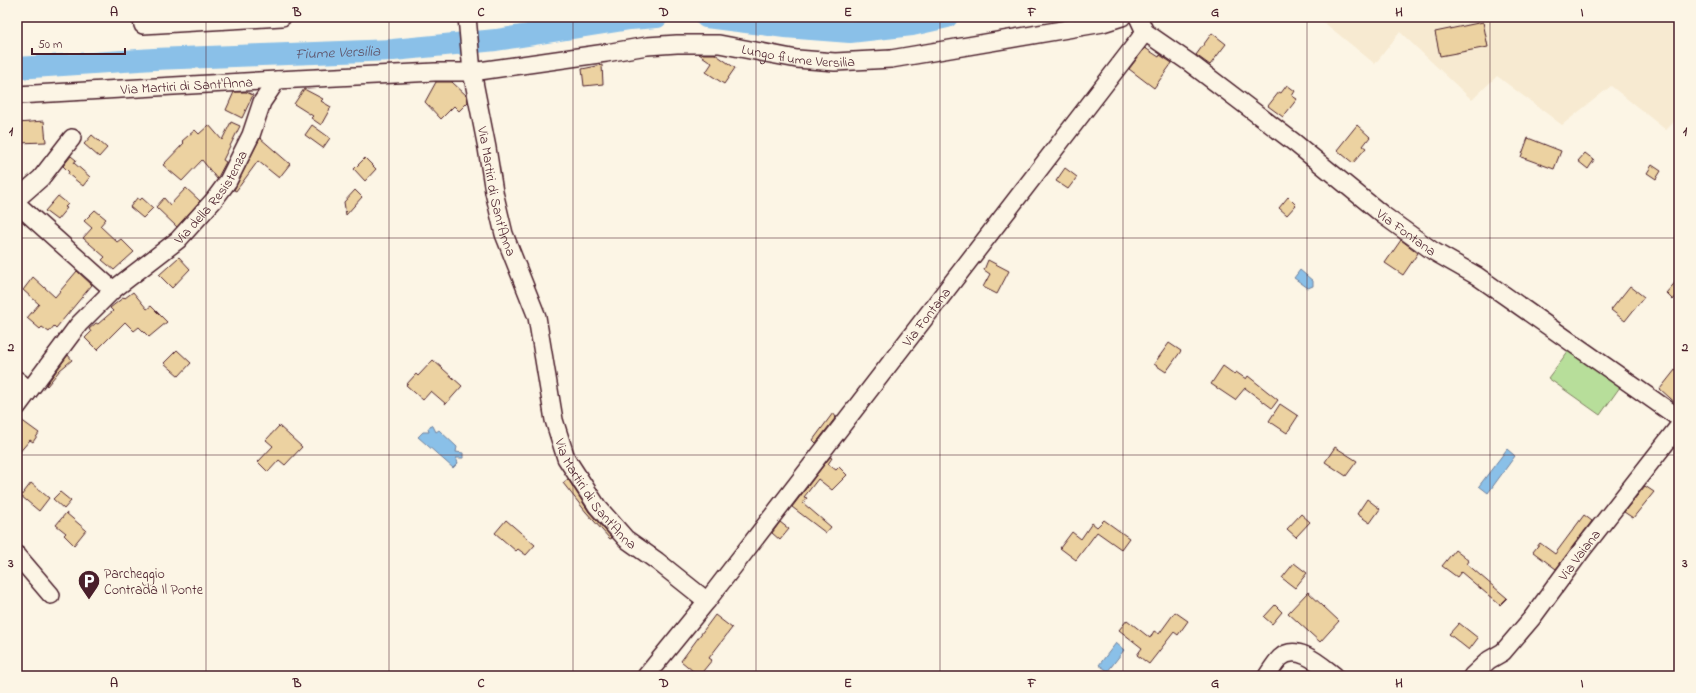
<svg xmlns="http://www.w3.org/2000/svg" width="1696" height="693" font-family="'Indie Flower',sans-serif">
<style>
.built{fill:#f7ead1}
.green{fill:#b7de9a;stroke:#807e62}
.water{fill:#8ac0e8;stroke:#70809c}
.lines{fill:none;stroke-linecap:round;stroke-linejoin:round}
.river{stroke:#8ac0e8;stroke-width:22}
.building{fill:#ecd2a1;stroke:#4a1f2b}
.minor-casing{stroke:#4a1f2b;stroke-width:20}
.minor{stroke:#fcf5e5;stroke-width:17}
.grid{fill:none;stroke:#4a1f2b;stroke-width:1;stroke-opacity:0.55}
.labels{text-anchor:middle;stroke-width:3.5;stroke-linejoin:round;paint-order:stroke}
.street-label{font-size:14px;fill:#4a1f2b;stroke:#fcf5e5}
.poi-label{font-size:14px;fill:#4a1f2b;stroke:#fcf5e5;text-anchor:start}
.water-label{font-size:15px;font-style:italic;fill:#5d4f64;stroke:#fcf5e5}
.neatline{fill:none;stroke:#4a1f2b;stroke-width:1.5}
.grid-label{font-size:13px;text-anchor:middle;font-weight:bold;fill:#4a1f2b}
</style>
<rect width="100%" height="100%" fill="#fcf5e5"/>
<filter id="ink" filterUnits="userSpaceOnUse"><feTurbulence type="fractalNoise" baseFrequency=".025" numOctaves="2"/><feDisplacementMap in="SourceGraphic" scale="8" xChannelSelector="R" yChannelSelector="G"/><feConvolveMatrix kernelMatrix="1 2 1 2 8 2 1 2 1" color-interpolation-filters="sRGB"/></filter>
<g filter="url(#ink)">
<!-- built -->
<polygon class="built" points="1431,17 1679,17 1679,117 1666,130 1611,86 1562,125 1497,76 1472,100 1400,32 1375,64 1321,20 1413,20"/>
<!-- green -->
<polygon class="green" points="1569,350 1620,387 1600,415 1548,378"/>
<!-- water -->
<g class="water">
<polygon points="1300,270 1313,281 1313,286 1308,288 1294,278"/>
<polygon points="431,425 433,426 436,432 439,430 457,447 456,452 463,453 463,458 456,458 458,463 453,468 418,437 423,432 429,432 428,429"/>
<polygon points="1507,449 1515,456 1488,493 1479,486"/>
<polygon points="1116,643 1124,650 1108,671 1099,665"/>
</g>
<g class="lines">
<!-- river -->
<g class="river">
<polyline points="706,17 785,27 850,32 912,25 947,17"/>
<path id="s1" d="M17,68L154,59L393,50L496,40L630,19L657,17"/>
</g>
</g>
<!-- building -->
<g class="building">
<polygon points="1483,22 1488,47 1440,56 1435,32"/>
<polygon points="1212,33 1226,44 1210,65 1196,55"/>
<polygon points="1145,48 1159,57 1160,55 1172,63 1154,88 1129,69"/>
<polygon points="699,54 715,54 735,68 724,84 706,72 712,63"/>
<polygon points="602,65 603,84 584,86 582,69"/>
<polygon points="436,82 452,82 467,96 468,102 459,111 454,106 441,119 425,102"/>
<polygon points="1287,85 1295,91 1292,96 1297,99 1283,117 1268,106 1279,92 1281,93"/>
<polygon points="304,89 323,99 321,101 331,107 321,125 311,118 313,116 294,104"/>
<polygon points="234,92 246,92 253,95 242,118 226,110"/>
<polygon points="44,121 46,142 17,143 17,123"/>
<polygon points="231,122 240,126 223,160 226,162 217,179 202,160 182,181 163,165 184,143 182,141 195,130 199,134 209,125 222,140"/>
<polygon points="312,125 330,138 323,148 305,135"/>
<polygon points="1357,125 1370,137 1363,146 1366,148 1353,163 1337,150"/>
<polygon points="92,135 107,148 99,157 84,144"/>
<polygon points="260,138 290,164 279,178 258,161 236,191 234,190"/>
<polygon points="1528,138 1561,151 1554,169 1521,157"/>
<polygon points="1585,153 1594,160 1588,169 1578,161"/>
<polygon points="71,156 76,160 74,163 90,177 83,186 68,174 69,172 63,166"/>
<polygon points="365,158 376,169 365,181 354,169"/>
<polygon points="1652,165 1661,171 1656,179 1647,173"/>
<polygon points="1065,168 1077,177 1068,189 1056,181"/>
<polygon points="186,188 200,201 177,227 156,207 164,198 170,205"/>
<polygon points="355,190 362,197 346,215 344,202"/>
<polygon points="58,196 68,204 65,207 67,208 57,220 45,211"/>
<polygon points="1288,197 1296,205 1287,215 1279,208"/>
<polygon points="137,198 140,200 142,198 153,208 143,218 130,207"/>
<polygon points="95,210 106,219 100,226 117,242 121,239 134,252 114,270 102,260 105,257 83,238 92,228 84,221"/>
<polygon points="1401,240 1418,253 1403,275 1385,263"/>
<polygon points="179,257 190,269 172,288 159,275"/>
<polygon points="988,260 1009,271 997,294 983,287 990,274 984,270"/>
<polygon points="77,271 92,285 56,328 54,326 49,332 42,327 40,329 27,318 39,304 23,290 33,277 55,297"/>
<polygon points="1679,278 1679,293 1673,300 1666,293"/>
<polygon points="1630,286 1644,297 1625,321 1611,310"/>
<polygon points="133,292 147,309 151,306 167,322 149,337 139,327 134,331 125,322 97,350 85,338 91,332 89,329 96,323 98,324 113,311 110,308 124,297 125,298"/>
<polygon points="1169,343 1181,351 1166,372 1154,364"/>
<polygon points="177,350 191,363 179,376 164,363"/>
<polygon points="68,355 72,360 60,370 47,386 46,385"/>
<polygon points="433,360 462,386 446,404 431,391 423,400 406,385 416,374 418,376"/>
<polygon points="1679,365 1679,406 1660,389"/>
<polygon points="1223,366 1234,374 1236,372 1246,379 1248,376 1278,400 1272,408 1245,388 1235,400 1211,384"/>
<polygon points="1280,404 1298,416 1287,433 1269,421"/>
<polygon points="833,413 836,417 816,443 813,440"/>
<polygon points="17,417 39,433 33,442 30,440 17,455"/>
<polygon points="279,426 302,447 285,465 279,460 268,472 258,462 273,446 266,440"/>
<polygon points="1335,447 1357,461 1346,476 1325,462"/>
<polygon points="830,457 832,458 828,464 836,470 839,467 847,475 832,490 818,479 804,497 807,498 803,503 831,527 826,533 792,507"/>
<polygon points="568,479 589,512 612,538 610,539 586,512 563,483"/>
<polygon points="31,483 49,498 39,511 21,496"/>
<polygon points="1645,486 1654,492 1633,518 1624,512"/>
<polygon points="60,492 71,501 64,509 53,499"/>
<polygon points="1367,499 1380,509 1370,523 1357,514"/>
<polygon points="66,513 86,530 74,545 64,535 66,533 56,525"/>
<polygon points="1301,514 1310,522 1296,537 1287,529"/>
<polygon points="1584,515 1592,521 1556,569 1533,552 1540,543 1555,554"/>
<polygon points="506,520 535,545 526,555 518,549 516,551 495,533"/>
<polygon points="1104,520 1129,538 1121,549 1097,532 1076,560 1060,548 1072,532 1081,539 1092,523 1097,527"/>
<polygon points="780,522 789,529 780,540 772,533"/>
<polygon points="1455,550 1469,561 1467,564 1507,598 1500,605 1461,572 1457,577 1442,566"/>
<polygon points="1294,563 1307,573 1295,588 1282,578"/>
<polygon points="1308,592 1339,621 1320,642 1288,613"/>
<polygon points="1275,605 1282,612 1272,624 1264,617"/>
<polygon points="1175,612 1188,621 1178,635 1174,632 1149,664 1137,655 1142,648 1119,630 1127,620 1150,638 1154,631 1159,634"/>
<polygon points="715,615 732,628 709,658 712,660 699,676 681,661"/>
<polygon points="1459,623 1478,638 1469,650 1449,634"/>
</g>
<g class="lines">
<!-- minor casing -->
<g class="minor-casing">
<g id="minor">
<polyline points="141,17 143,25 282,17"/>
<path id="s2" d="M467,17L472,72L487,148L494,192L504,234L537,317L554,420L566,458L597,506L626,539L657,561L707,601L646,676"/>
<path id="s3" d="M1138,17L1145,32L1190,63L1295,143L1383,215L1433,251L1477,276L1679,418"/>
<path id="s4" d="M17,95L277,80L435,72H472L606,53L647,46L677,44H719L797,59L835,62L891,59L1103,23L1122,17"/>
<polyline points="17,199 41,178 72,138"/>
<polyline points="17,204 113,290"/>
<polyline points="17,380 29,390"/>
<path id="s5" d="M17,407L79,324L113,290L178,240L214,200L228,181L251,135L262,102L277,80"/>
<polyline points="17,555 51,595"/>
<path id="s6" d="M707,601L1145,32"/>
<path d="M1267,676C1271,670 1275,663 1280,658C1297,642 1322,666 1335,676"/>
<path id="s7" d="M1472,676L1489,660L1503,652L1532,618L1582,550L1679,426"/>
</g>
</g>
<!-- minor -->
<use href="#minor" class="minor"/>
</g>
</g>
<!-- grid -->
<path class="grid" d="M206,17V676M389,17V676M573,17V676M756,17V676M940,17V676M1123,17V676M1307,17V676M1490,17V676M17,238H1679M17,455H1679"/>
<!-- icons -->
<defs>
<g id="parking-pin" transform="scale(1.15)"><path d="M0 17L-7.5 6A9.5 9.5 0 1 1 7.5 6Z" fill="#4a1f2b" stroke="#fcf5e5"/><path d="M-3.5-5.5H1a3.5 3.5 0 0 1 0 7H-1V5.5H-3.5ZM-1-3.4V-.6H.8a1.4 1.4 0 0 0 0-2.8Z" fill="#fff"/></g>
</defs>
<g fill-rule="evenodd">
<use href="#parking-pin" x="89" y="581"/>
</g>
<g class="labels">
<!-- street labels -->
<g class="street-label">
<text dy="5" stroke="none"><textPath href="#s4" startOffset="785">Lungo fiume Versilia</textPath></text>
<text dy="5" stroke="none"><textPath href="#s4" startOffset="170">Via Martiri di Sant'Anna</textPath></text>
<text dy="5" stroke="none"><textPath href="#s2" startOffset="177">Via Martiri di Sant'Anna</textPath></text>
<text dy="5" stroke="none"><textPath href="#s5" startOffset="288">Via della Resistenza</textPath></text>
<text dy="5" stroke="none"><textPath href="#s3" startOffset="346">Via Fontana</textPath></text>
<text dy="5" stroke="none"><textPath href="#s6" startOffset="359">Via Fontana</textPath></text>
<text dy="5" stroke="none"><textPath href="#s2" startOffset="500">Via Martiri di Sant'Anna</textPath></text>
<text dy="5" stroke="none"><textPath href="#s7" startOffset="163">Via Vaiana</textPath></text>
</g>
<!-- poi labels -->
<g class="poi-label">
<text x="104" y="578">Parcheggio<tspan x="104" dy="16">Contrada Il Ponte</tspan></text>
</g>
<!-- water labels -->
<g class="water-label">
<text dy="5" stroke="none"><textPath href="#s1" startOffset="321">Fiume Versilia</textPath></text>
</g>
</g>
<!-- margin -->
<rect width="1696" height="693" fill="none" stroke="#fcf5e5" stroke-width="44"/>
<!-- scale -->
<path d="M32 48v6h93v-6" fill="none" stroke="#4a1f2b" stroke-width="2"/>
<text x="38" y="48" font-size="12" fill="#4a1f2b" stroke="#fcf5e5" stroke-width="3" paint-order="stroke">50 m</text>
<rect x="22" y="22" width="1652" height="649" class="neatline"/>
<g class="grid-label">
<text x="114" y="16">A</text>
<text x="297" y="16">B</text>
<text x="481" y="16">C</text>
<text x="664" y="16">D</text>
<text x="848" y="16">E</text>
<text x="1032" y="16">F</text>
<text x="1215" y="16">G</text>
<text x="1399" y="16">H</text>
<text x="1582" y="16">I</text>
<text x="11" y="135">1</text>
<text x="1685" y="135">1</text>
<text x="11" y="351">2</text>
<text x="1685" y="351">2</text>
<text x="11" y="567">3</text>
<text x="1685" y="567">3</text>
<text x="114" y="687">A</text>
<text x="297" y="687">B</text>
<text x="481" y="687">C</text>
<text x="664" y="687">D</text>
<text x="848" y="687">E</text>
<text x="1032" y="687">F</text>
<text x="1215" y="687">G</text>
<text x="1399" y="687">H</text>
<text x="1582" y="687">I</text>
</g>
</svg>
